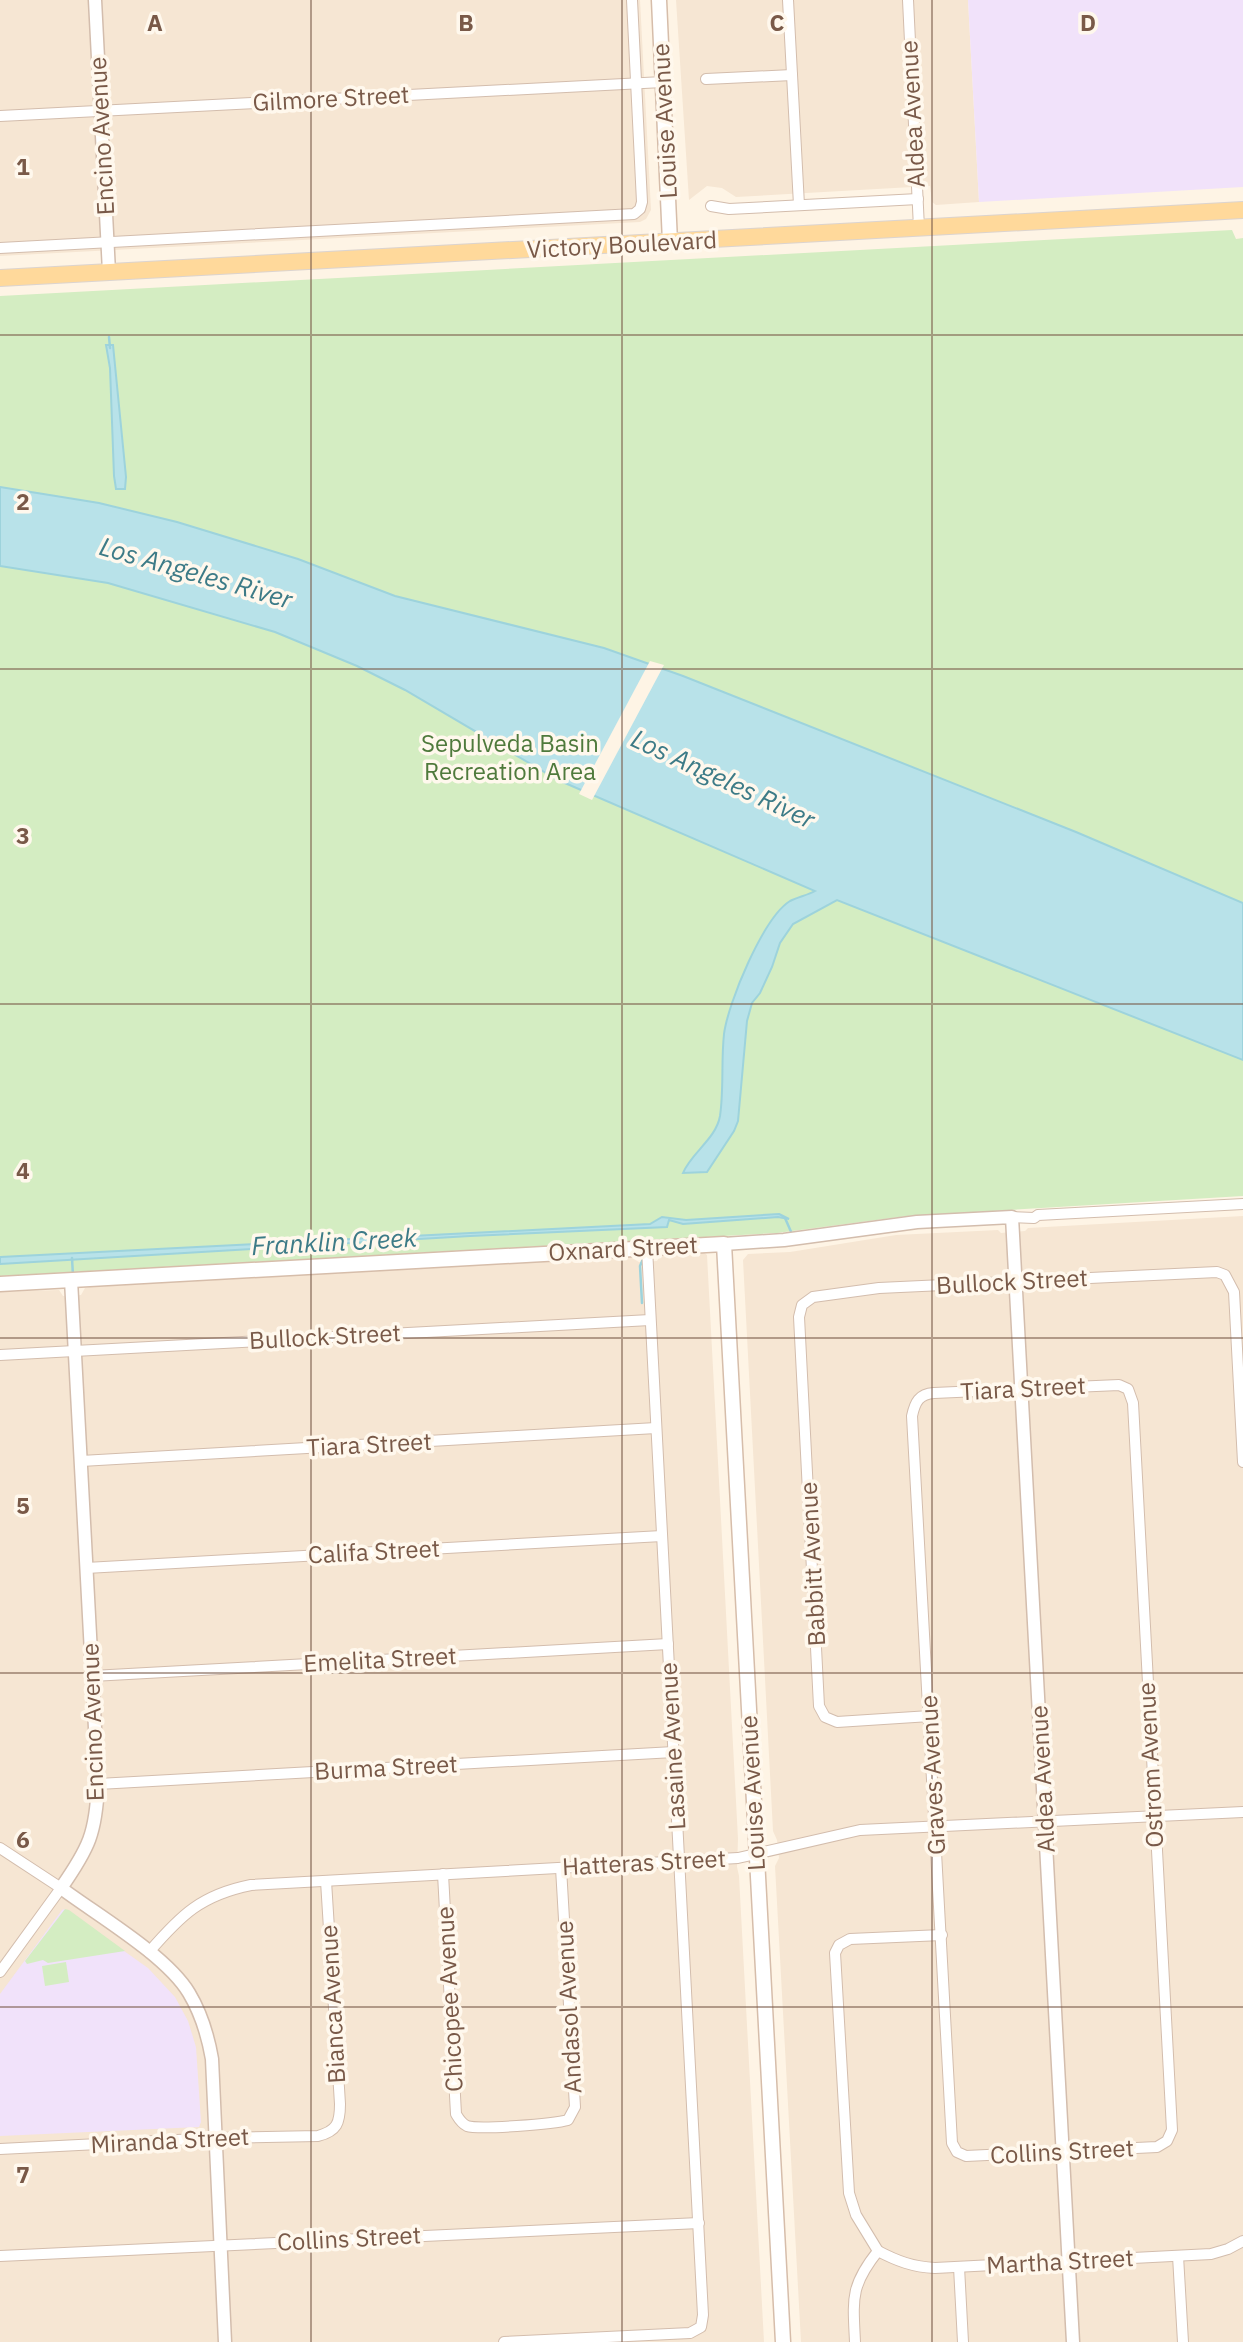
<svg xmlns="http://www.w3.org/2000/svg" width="1243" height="2342" font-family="'IBM Plex Sans',sans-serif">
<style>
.residential{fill:#f6e6d3}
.education{fill:#f1e2fa}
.green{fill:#d4edc2}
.water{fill:#b8e2e9;stroke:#9dd3dc;stroke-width:2}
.pier{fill:#fef4e5}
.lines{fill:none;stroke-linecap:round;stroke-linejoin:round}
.stream{stroke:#9dd3dc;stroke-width:2.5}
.minor-casing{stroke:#d3bdad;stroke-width:12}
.tertiary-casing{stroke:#d3bdad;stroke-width:15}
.secondary-casing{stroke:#d6bdaa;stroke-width:17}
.primary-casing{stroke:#dcd4cf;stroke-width:18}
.minor{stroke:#fff;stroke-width:10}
.tertiary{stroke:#fff;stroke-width:12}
.secondary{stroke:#fff;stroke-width:14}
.primary{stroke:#ffd99b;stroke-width:16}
.grid{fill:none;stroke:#795948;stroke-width:2;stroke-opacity:0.55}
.labels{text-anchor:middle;stroke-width:7;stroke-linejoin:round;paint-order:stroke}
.street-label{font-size:24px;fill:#795948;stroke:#fff8ed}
.park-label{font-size:24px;fill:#4f7a3c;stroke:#fff8ed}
.water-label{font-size:26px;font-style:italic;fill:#3d7b87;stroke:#fff8ed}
.grid-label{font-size:23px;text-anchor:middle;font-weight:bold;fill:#795948;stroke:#fff8ed;stroke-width:7;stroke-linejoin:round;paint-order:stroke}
</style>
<rect width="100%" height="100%" fill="#fef4e5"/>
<!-- residential -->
<g class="residential">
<polygon points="0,0 640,0 651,210 646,219 640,222 0,256"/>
<polygon points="676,0 968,0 979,202 936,205 932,202 930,186 736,197 722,188 707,186 689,200"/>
<polygon points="1243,1216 1243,2342 801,2342 775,1866 779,1858 777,1840 773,1831 743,1260 748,1254 790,1252 896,1235 998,1230 1001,1233 1025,1231 1028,1228"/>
<polygon points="703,1252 707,1255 738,1839 737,1867 739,1876 764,2342 0,2342 0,1292 59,1290 63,1296 81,1295 85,1288 90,1287 630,1257 639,1262 657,1261 661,1255"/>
</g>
<!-- education -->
<g class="education">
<polygon points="968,0 1243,0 1243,187 979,202"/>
<polygon points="65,1909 148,1968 175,1997 188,2021 196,2047 201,2122 199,2127 0,2136 0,1994 62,1910"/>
</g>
<!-- green -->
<g class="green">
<polygon points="1232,230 1236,239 1243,238 1243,1196 907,1216 777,1233 0,1276 0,296"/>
<polygon points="65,1909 69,1910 125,1951 48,1963 43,1960 27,1964 25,1961"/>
<polygon points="66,1962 69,1982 45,1986 42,1966"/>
</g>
<!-- water -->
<g class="water">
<polygon points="106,345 113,345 126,477 125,489 116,489 114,476 110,368"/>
<path d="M0,487L99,503L177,522L298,559L395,596L604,648L683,676L1076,832L1243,903V1060L837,900L793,924L780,943L772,967L760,993L752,1003L747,1021L738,1121L734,1131L707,1172L683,1173C691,1153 716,1139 720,1116C724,1089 721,1061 724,1034C728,1003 763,918 790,901C798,897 808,895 815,891L558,780L405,690L357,666L275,632L108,583L0,566Z"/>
<polygon points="779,1214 789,1219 778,1217 683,1224 669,1220 667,1227 470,1236 0,1264 0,1257 650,1224 662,1217 686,1220"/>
</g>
<!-- pier -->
<polygon class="pier" points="650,661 664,665 592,800 579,794"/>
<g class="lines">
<!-- stream -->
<g class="stream">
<polyline points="109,337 110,348"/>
<polyline points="785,1218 792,1234"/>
<polyline points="72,1258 73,1276"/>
<polyline points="642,1303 640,1266 643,1259"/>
</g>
<!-- minor casing -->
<g class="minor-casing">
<g id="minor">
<polyline points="788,0 799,205"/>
<polyline points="908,0 919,228"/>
<polyline points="706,79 792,75"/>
<polyline points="0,116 663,82"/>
<polyline points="711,206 729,209 918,199"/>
<polyline points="0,248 634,214 640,209 642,202 632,0"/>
<polyline points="1012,1217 1034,1218 1038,1215 1243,1204"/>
<polyline points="0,1355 650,1320"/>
<path d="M1119,1385L1128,1389L1133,1403L1172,2130L1167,2141L1157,2147L966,2156L957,2152L952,2143L912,1416C915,1402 919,1394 934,1393Z"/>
<polyline points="81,1461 656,1428"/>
<polyline points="86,1568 662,1536"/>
<polyline points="92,1676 668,1644"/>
<polyline points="930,1716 837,1722 825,1717 819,1706 799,1317 802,1305 813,1297 879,1288 1217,1272 1225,1275 1234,1292 1243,1462"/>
<polyline points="98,1784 674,1752"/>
<polyline points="0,1848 61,1888 0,1972"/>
<path d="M443,1874L456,2114C459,2119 461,2123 467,2126C479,2130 554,2124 568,2120L575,2107L561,1868"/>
<path d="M149,1952C181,1915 201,1895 251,1885L738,1858L860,1830L1243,1812"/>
<path d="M0,2149L216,2138L318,2136C337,2131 340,2123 340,2104L326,1881"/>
<path d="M878,2251C897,2261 913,2267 935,2268L1211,2254L1228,2249L1243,2241"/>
<polyline points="0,2256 699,2223"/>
<polyline points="1178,2256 1183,2342"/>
<polyline points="959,2267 963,2342"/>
<polyline points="504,2342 690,2333 701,2327 703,2315 647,1248"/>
<path d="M855,2342C853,2299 850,2286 878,2251L856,2215L849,2193L835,1953L839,1945L850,1939L942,1935"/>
</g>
</g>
<!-- tertiary casing -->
<g class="tertiary-casing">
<g id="tertiary">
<polyline points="95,0 109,272"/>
<polyline points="724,1244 784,1240 917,1222 1012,1217 1073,2342"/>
<path d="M71,1280L98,1784C96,1833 89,1848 61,1888C97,1915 166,1955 189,1993C201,2013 208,2036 212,2059L225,2342"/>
</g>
</g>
<!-- secondary casing -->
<g class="secondary-casing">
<g id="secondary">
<polyline points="659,0 670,242"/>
<polyline points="0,1284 724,1244 783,2342"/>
</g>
</g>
<!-- primary casing -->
<g class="primary-casing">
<polyline id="primary" points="0,278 1243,210"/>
</g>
<!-- minor -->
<use href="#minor" class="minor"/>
<!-- tertiary -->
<use href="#tertiary" class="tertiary"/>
<!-- secondary -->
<use href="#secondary" class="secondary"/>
<!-- primary -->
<use href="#primary" class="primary"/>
</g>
<!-- grid -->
<path class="grid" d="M311,0V2342M622,0V2342M932,0V2342M0,335H1243M0,669H1243M0,1004H1243M0,1338H1243M0,1673H1243M0,2007H1243"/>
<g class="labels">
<!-- street labels -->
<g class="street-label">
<text transform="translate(331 99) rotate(-3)" y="8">Gilmore Street</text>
<text transform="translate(913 114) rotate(-93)" y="8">Aldea Avenue</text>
<text transform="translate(665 121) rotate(-93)" y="8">Louise Avenue</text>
<text transform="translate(102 136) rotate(-93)" y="8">Encino Avenue</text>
<text transform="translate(622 245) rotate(-3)" y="8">Victory Boulevard</text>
<text transform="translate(623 1249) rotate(-3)" y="8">Oxnard Street</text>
<text transform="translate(1012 1282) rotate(-3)" y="8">Bullock Street</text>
<text transform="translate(325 1337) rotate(-3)" y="8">Bullock Street</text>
<text transform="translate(1023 1389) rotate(-3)" y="8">Tiara Street</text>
<text transform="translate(369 1445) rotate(-3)" y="8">Tiara Street</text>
<text transform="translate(374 1552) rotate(-3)" y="8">Califa Street</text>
<text transform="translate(813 1564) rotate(-93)" y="8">Babbitt Avenue</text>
<text transform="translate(380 1660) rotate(-3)" y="8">Emelita Street</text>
<text transform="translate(93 1722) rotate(-92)" y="8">Encino Avenue</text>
<text transform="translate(673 1746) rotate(-93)" y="8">Lasaine Avenue</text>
<text transform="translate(1151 1765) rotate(-93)" y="8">Ostrom Avenue</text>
<text transform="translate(386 1768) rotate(-3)" y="8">Burma Street</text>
<text transform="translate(933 1775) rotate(-93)" y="8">Graves Avenue</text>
<text transform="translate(1043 1779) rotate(-93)" y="8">Aldea Avenue</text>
<text transform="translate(753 1793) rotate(-93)" y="8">Louise Avenue</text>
<text transform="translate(644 1863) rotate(-3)" y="8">Hatteras Street</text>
<text transform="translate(450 1999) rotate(-93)" y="8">Chicopee Avenue</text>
<text transform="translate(333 2004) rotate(-93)" y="8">Bianca Avenue</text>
<text transform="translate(569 2007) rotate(-93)" y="8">Andasol Avenue</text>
<text transform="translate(170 2141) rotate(-3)" y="8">Miranda Street</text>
<text transform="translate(1062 2152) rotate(-3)" y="8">Collins Street</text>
<text transform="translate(349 2239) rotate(-3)" y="8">Collins Street</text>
<text transform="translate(1060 2262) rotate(-3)" y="8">Martha Street</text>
</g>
<!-- park labels -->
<g class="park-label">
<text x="510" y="752">Sepulveda Basin<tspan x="510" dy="28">Recreation Area</tspan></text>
</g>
<!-- water labels -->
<g class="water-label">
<text transform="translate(196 573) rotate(16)" y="9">Los Angeles River</text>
<text transform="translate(723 779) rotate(25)" y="9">Los Angeles River</text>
<text transform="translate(334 1242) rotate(-3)" y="9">Franklin Creek</text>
</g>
</g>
<g class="grid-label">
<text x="155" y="31">A</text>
<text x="466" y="31">B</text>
<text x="777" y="31">C</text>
<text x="1088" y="31">D</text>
<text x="23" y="175">1</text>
<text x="23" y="510">2</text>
<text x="23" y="844">3</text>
<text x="23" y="1179">4</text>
<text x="23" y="1514">5</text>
<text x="23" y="1848">6</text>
<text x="23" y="2183">7</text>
</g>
</svg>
